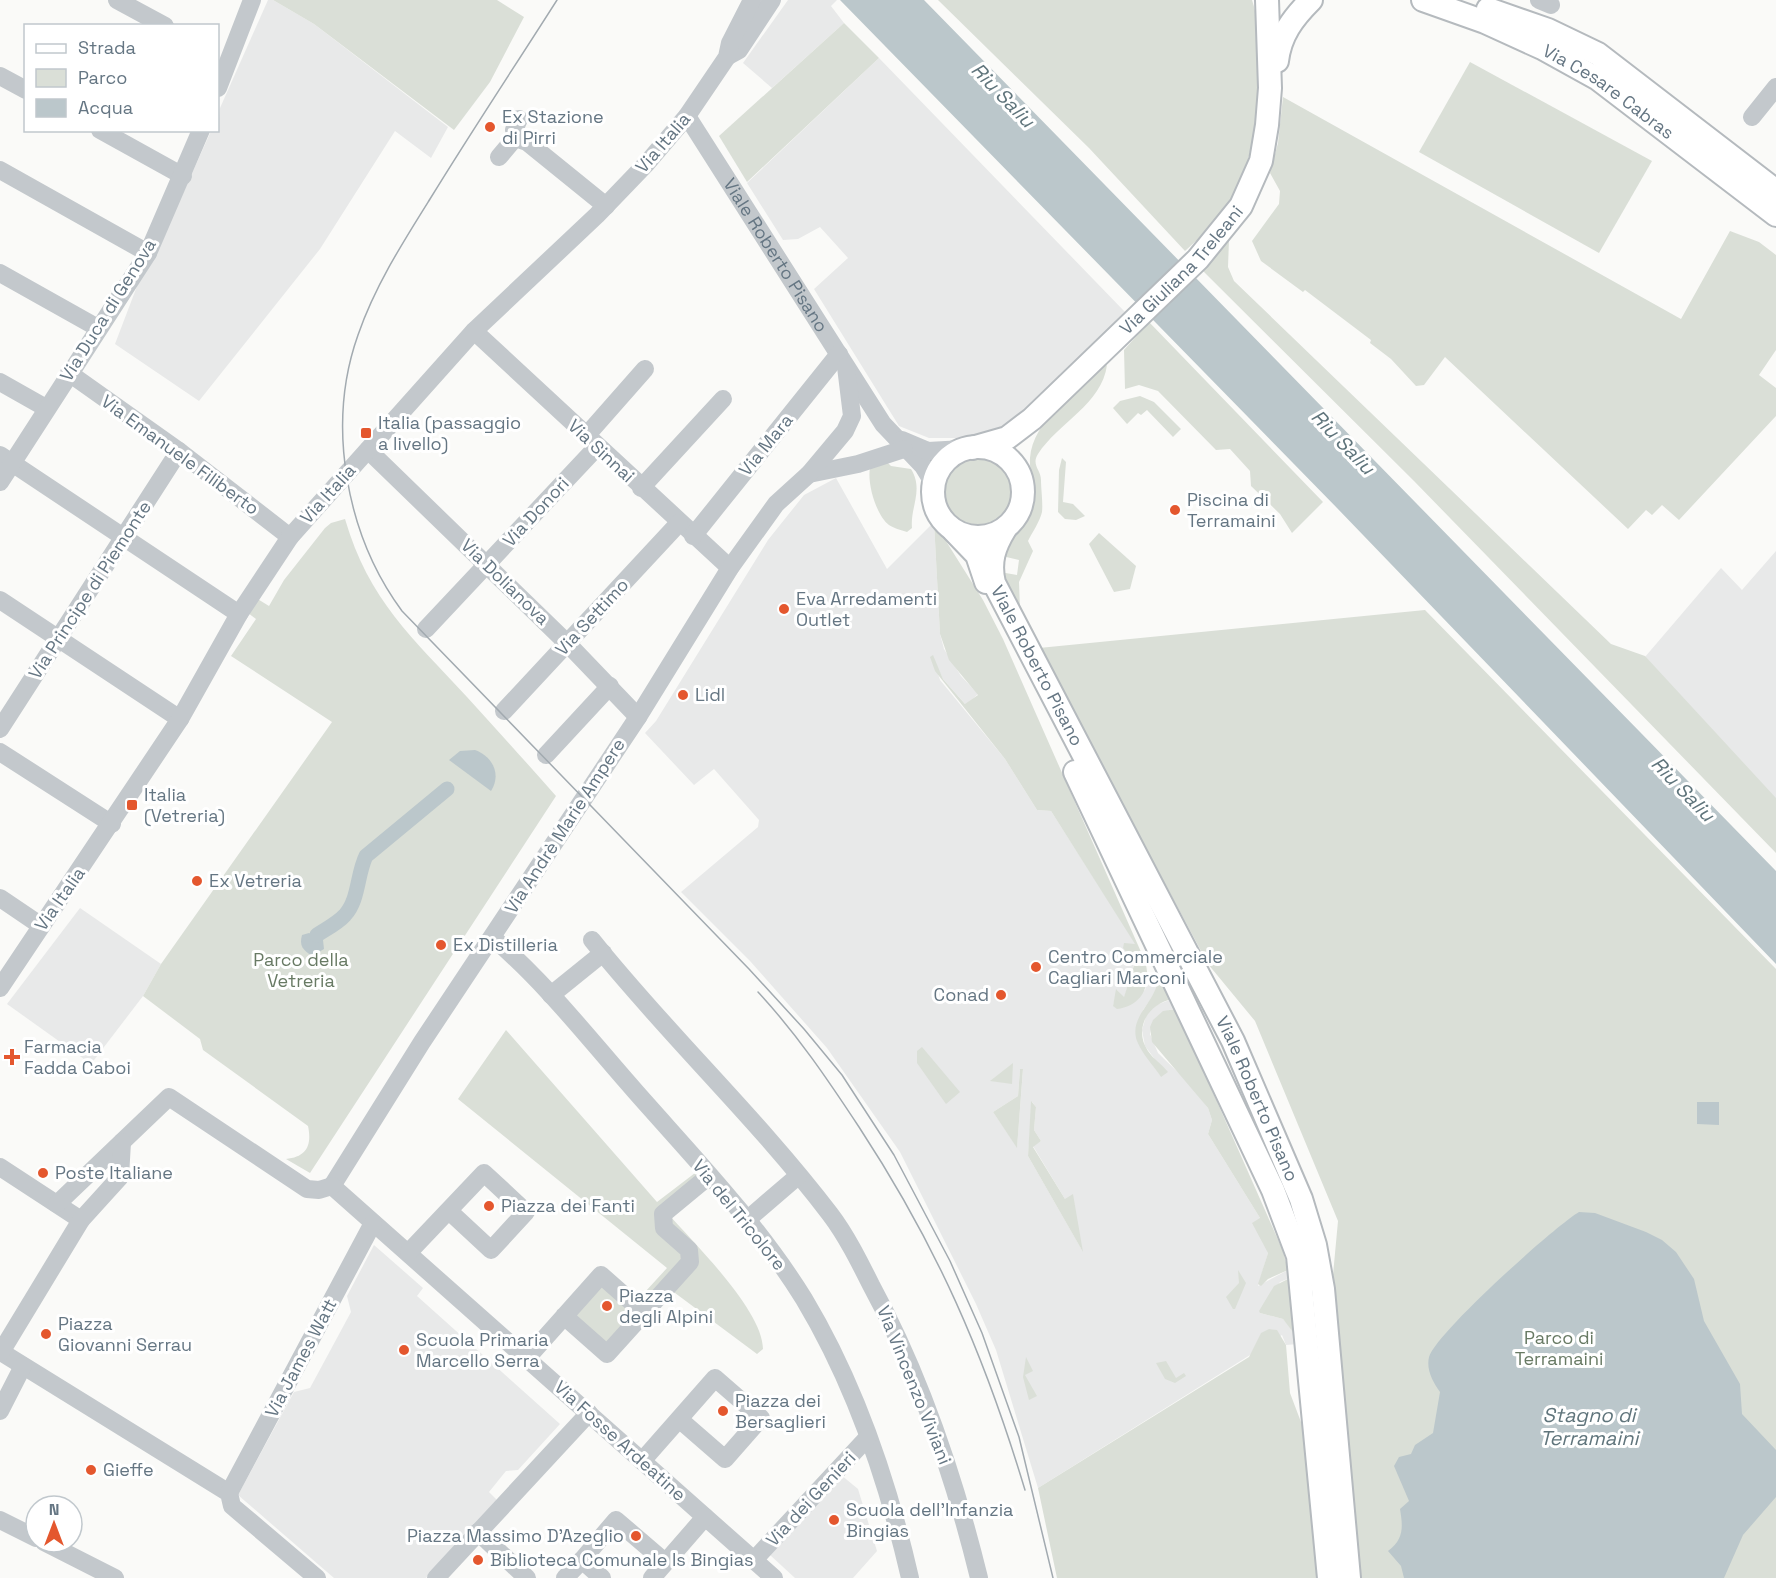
<svg xmlns="http://www.w3.org/2000/svg" width="1776" height="1578" font-family="'Space Grotesk',sans-serif">
<style>
.built{fill:#e8e9e9;fill-rule:evenodd}
.green{fill:#dadfd7}
.water{fill:#bbc7cb}
.lines{fill:none;stroke-linecap:round;stroke-linejoin:round}
.canal{stroke:#bbc7cb;stroke-width:15}
.major-casing{stroke:#b5babe;stroke-width:26}
.minor{stroke:#c3c8cc;stroke-width:18}
.major{stroke:#fff;stroke-width:22}
.tram{stroke:#a2aab0;stroke-width:1.5}
.poi-dot{fill:#e4572e;stroke:#fff;stroke-width:2}
.labels{text-anchor:middle;stroke-width:6;stroke-linejoin:round;paint-order:stroke}
.street-label{font-size:18px;fill:#657683;stroke:#fff}
.poi-label{font-size:18px;fill:#657683;stroke:#fff;text-anchor:start}
.park-label{font-size:18px;fill:#687a64;stroke:#fff}
.water-label{font-size:20px;font-style:italic;fill:#60757c;stroke:#fff}
</style>
<rect width="100%" height="100%" fill="#fafaf8"/>
<!-- built -->
<g class="built">
<polygon points="268,0 273,0 314,24 448,127 431,158 395,131 320,249 199,401 115,344 171,197 180,200 211,131 218,130 220,108"/>
<polygon points="788,0 837,0 831,6 844,23 772,88 743,63"/>
<polygon points="879,58 1126,313 1022,415 1003,430 975,438 929,438 899,426 814,289 848,258 820,227 798,239 783,240 747,183"/>
<path d="M836,478L887,569L934,522L940,634L944,649L961,676L978,694L966,705L943,679L932,656L940,680L1005,759L1037,810L1051,811L1136,944H1124V948L1135,961L1124,998L1117,990L1113,1006L1145,990L1148,980L1158,982L1157,990L1143,1010L1136,1031L1161,1077L1154,1058L1145,1046L1142,1030L1147,1013L1154,1006L1172,999L1176,1009L1169,1010L1153,1021L1150,1034L1158,1053L1188,1082L1208,1108L1212,1120L1208,1134L1260,1218L1268,1253L1258,1286L1288,1270L1290,1278L1280,1282L1260,1313L1283,1319L1293,1330L1298,1344L1286,1345L1282,1335L1038,1488L996,1350L976,1304L900,1152L827,1048L750,961L681,892L758,827L759,820L714,769L694,785L645,733L656,721L768,540L804,495ZM1020,1069L1023,1070L1017,1147L993,1112L1018,1096ZM1032,1102L1036,1107L1034,1130L1041,1141L1033,1146L1065,1199L1075,1205L1074,1214L1082,1250L1028,1156Z"/>
<polygon points="1776,551 1776,799 1645,657 1721,568 1742,590"/>
<polygon points="80,908 161,964 143,996 91,1064 7,1004"/>
<polygon points="374,1245 423,1288 417,1296 560,1424 518,1470 506,1471 489,1492 497,1500 426,1578 334,1578 238,1495 294,1392 310,1388 351,1312 347,1296"/>
<polygon points="841,1475 858,1489 877,1551 853,1578 795,1578 769,1554"/>
</g>
<!-- green -->
<g class="green">
<polygon points="273,0 497,0 524,17 490,82 454,130 314,24"/>
<path d="M938,0H1252C1268,47 1259,159 1231,201C1218,221 1202,236 1185,251L1089,148Z"/>
<polygon points="844,23 879,58 747,182 719,136"/>
<polygon points="1470,62 1652,161 1599,253 1419,152"/>
<polygon points="1283,97 1681,319 1730,231 1759,242 1776,255 1776,350 1759,375 1776,388 1776,416 1679,520 1662,505 1652,515 1646,510 1628,529 1445,357 1424,385 1416,386 1391,359 1370,343 1371,340 1305,290 1303,292 1261,261 1252,241 1279,204 1280,191 1270,173 1278,143"/>
<polygon points="1229,240 1228,267 1234,281 1611,644 1645,656 1776,798 1776,853 1414,481 1202,270"/>
<polygon points="1149,322 1323,502 1292,533 1280,514 1251,486 1250,471 1230,449 1216,450 1158,391 1139,385 1125,389 1124,350"/>
<path d="M1107,365C1102,404 1058,423 1038,454C1031,465 1041,470 1041,480C1041,489 1043,503 1042,512C1040,521 1032,533 1028,541L1033,551L1019,582L1020,610L1000,572L1017,575L1019,560L1002,556C1011,539 1026,526 1032,508C1037,491 1029,475 1030,458C1033,420 1075,393 1101,368Z"/>
<polygon points="1140,396 1154,402 1181,429 1173,437 1147,410 1141,415 1138,413 1127,424 1113,408 1120,401"/>
<circle cx="978" cy="493" r="35"/>
<polygon points="1062,458 1066,462 1063,502 1073,504 1085,516 1076,520 1065,519 1058,512 1059,470"/>
<path d="M885,460L891,466L911,469C924,490 910,507 912,528L907,532C901,530 893,528 889,525C876,515 867,483 870,468Z"/>
<path d="M345,519C369,601 412,637 467,697C497,730 527,763 556,796L310,1173L286,1159C307,1157 312,1145 308,1126L203,1050L200,1039L143,996L161,964L332,722L231,656L256,619L248,613L256,598L269,606L284,580L325,528L331,523Z"/>
<path d="M934,522L983,600L1003,639L1145,961C1152,985 1142,1006 1117,1009L1113,1006L1116,989L1124,997L1135,962L1123,948L1124,943L1135,944L1051,811L1037,810L1005,759L935,671L930,657L933,655L943,679L965,704L978,695L949,660L940,634Z"/>
<polygon points="1099,533 1136,566 1130,589 1114,592 1089,544"/>
<polygon points="1425,610 1776,969 1776,1578 1360,1578 1333,1275 1338,1221 1255,1021 1208,964 1039,648"/>
<path d="M1161,975L1172,999C1148,1004 1133,1029 1148,1051C1153,1059 1162,1064 1168,1072L1161,1077C1154,1066 1142,1054 1137,1041C1128,1016 1158,1001 1158,977Z"/>
<polygon points="1176,1009 1283,1251 1288,1270 1268,1279 1261,1286 1258,1284 1268,1253 1252,1223 1260,1218 1208,1134 1212,1120 1208,1108 1152,1042 1150,1027 1153,1020 1163,1011"/>
<path d="M506,1030L657,1202L695,1173L707,1184L669,1215C695,1244 763,1311 763,1349L757,1354L667,1287L607,1354L564,1316L601,1275L634,1304L667,1268L458,1099Z"/>
<polygon points="922,1047 960,1092 946,1104 917,1063 917,1051"/>
<polygon points="1013,1063 1012,1084 990,1081"/>
<polygon points="1020,1069 1023,1069 1017,1148 993,1112 1018,1096"/>
<polygon points="1031,1101 1036,1107 1034,1130 1041,1141 1033,1147 1065,1199 1073,1194 1083,1252 1028,1156"/>
<polygon points="1238,1270 1246,1283 1235,1309 1233,1309 1226,1297 1239,1283"/>
<polygon points="1290,1278 1296,1336 1283,1319 1260,1313 1259,1311 1274,1286"/>
<polygon points="1269,1329 1277,1330 1286,1345 1290,1393 1304,1430 1318,1578 1057,1578 1038,1488 1249,1357 1261,1333"/>
<polygon points="1026,1357 1033,1371 1025,1375 1037,1396 1029,1400 1023,1377"/>
<polygon points="1166,1361 1176,1378 1184,1373 1186,1376 1175,1383 1165,1379 1156,1363"/>
</g>
<!-- water -->
<g class="water">
<polygon points="840,0 924,0 1776,871 1776,964 1337,508"/>
<path d="M475,750C492,756 502,774 491,791L449,760L460,751Z"/>
<path d="M309,933L323,940L324,949L312,956C303,950 299,946 302,935Z"/>
<polygon points="1697,1102 1719,1102 1719,1125 1697,1124"/>
<path d="M1579,1212L1595,1213L1646,1232L1662,1240L1676,1252L1694,1279L1704,1321L1740,1384L1742,1414L1776,1450V1497L1743,1535L1724,1578H1404L1401,1566L1388,1551C1404,1539 1403,1527 1400,1509L1409,1501L1394,1466L1399,1457L1411,1454L1415,1445L1433,1433L1440,1392C1433,1382 1426,1370 1429,1357C1436,1333 1554,1227 1579,1212Z"/>
</g>
<g class="lines">
<!-- canal -->
<path class="canal" d="M317,935C326,929 338,923 345,915C359,900 357,874 366,856L447,789"/>
<!-- major casing -->
<g class="major-casing">
<g id="major">
<path id="s2" d="M1423,0L1485,22L1542,48L1598,79L1776,215"/>
<polyline points="1488,9 1548,30 1598,54 1776,191"/>
<path d="M1277,61C1280,35 1293,18 1311,0"/>
<circle cx="978" cy="492" r="45"/>
<path id="s3" d="M972,448L1007,438L1032,419L1198,259L1241,206L1261,161L1267,125L1270,88L1267,0"/>
<path id="s4" d="M1005,529C994,547 989,562 994,583L1233,1041L1301,1199L1315,1245L1323,1289L1349,1578"/>
<polyline points="954,531 977,555 986,582"/>
<polyline points="1075,772 1273,1190 1298,1256 1329,1578"/>
</g>
</g>
<!-- minor -->
<g class="minor">
<polyline points="117,0 165,26"/>
<polyline points="1539,0 1551,5"/>
<polyline points="728,56 739,50 772,0"/>
<polyline points="0,76 26,90"/>
<polyline points="218,88 252,0"/>
<path id="s1" d="M687,116L883,424L923,466L934,484"/>
<polyline points="1752,117 1776,87"/>
<polyline points="100,130 183,176"/>
<polyline points="515,138 514,130 519,119"/>
<polyline points="499,157 515,138 527,142 606,206"/>
<polyline points="0,170 148,253"/>
<polyline points="0,273 98,328"/>
<polyline points="474,331 730,568"/>
<polyline points="69,373 179,451 290,537"/>
<polyline points="0,382 46,408"/>
<polyline points="586,436 645,369"/>
<polyline points="902,440 928,451 964,449"/>
<polyline points="368,450 568,644 638,717"/>
<polyline points="0,455 239,614"/>
<polyline points="809,474 858,464 904,449"/>
<polyline points="0,482 148,253 201,130"/>
<polyline points="641,488 723,399"/>
<polyline points="693,536 839,354"/>
<polyline points="0,600 180,719"/>
<polyline points="426,629 597,447"/>
<polyline points="504,711 679,523"/>
<polyline points="0,729 179,451"/>
<polyline points="0,752 112,824"/>
<polyline points="546,755 610,686"/>
<polyline points="0,898 40,925"/>
<path d="M493,938C546,983 589,1039 635,1091C694,1158 757,1223 804,1299C855,1384 888,1482 910,1578"/>
<path d="M592,940C667,1034 757,1118 830,1214C846,1235 859,1261 871,1285C921,1377 954,1476 979,1578"/>
<polyline points="0,988 180,719 239,614 290,537 474,331 597,215 647,163 687,116 727,57 730,43 752,0"/>
<polyline points="551,995 603,953"/>
<polyline points="0,1167 81,1220"/>
<polyline points="332,1186 422,1042 638,717 730,568 776,504 809,474 845,431 852,416 846,367"/>
<polyline points="332,1186 774,1578"/>
<polyline points="57,1204 169,1097 307,1189 319,1190 332,1186"/>
<polyline points="748,1219 798,1176"/>
<polyline points="409,1252 484,1173 526,1212 491,1250 449,1211"/>
<polyline points="644,1313 690,1262 689,1250 664,1228 663,1214 709,1176"/>
<polyline points="1,1352 229,1493 232,1506 317,1578"/>
<polyline points="1,1352 81,1220 120,1177 122,1142"/>
<polyline points="527,1358 601,1275 644,1313 607,1354 564,1316"/>
<polyline points="0,1411 23,1366"/>
<polyline points="642,1461 715,1378 761,1418 725,1459 679,1419"/>
<polyline points="229,1493 373,1223"/>
<polyline points="0,1520 36,1538"/>
<polyline points="478,1532 527,1578"/>
<polyline points="44,1542 115,1578"/>
<polyline points="754,1560 868,1437"/>
<polyline points="436,1578 589,1413"/>
<polyline points="565,1578 582,1560"/>
<polyline points="602,1578 582,1560 616,1520 665,1562"/>
<polyline points="652,1578 705,1517"/>
</g>
<!-- major -->
<use href="#major" class="major"/>
<!-- tram -->
<g class="tram">
<path d="M557,0C515,66 471,132 430,199C403,242 375,286 358,335C326,425 346,535 402,611L749,969L804,1029L842,1075L894,1155L950,1261L982,1333L1019,1437L1053,1578"/>
<path d="M758,992C797,1034 828,1080 859,1127C937,1246 984,1354 1025,1490"/>
</g>
</g>
<!-- markers -->
<g class="poi-dot">
<circle cx="490" cy="127" r="6"/>
<rect x="360" y="427" width="12" height="12" rx="3"/>
<circle cx="1175" cy="510" r="6"/>
<circle cx="784" cy="609" r="6"/>
<circle cx="683" cy="695" r="6"/>
<rect x="126" y="799" width="12" height="12" rx="3"/>
<circle cx="197" cy="881" r="6"/>
<circle cx="441" cy="945" r="6"/>
<circle cx="1036" cy="967" r="6"/>
<circle cx="1001" cy="995" r="6"/>
<path d="M9 1048h6v6h6v6h-6v6h-6v-6h-6v-6h6z"/>
<circle cx="43" cy="1173" r="6"/>
<circle cx="489" cy="1206" r="6"/>
<circle cx="607" cy="1306" r="6"/>
<circle cx="46" cy="1334" r="6"/>
<circle cx="404" cy="1350" r="6"/>
<circle cx="723" cy="1411" r="6"/>
<circle cx="91" cy="1470" r="6"/>
<circle cx="834" cy="1520" r="6"/>
<circle cx="636" cy="1536" r="6"/>
<circle cx="478" cy="1560" r="6"/>
</g>
<g class="labels">
<!-- street labels -->
<g class="street-label">
<text dy="6" stroke="none"><textPath href="#s2" startOffset="208">Via Cesare Cabras</textPath></text>
<text transform="translate(663 143) rotate(-49)" y="6">Via Italia</text>
<text dy="6" stroke="none"><textPath href="#s1" startOffset="165">Viale Roberto Pisano</textPath></text>
<text dy="6" stroke="none"><textPath href="#s3" startOffset="279">Via Giuliana Treleani</textPath></text>
<text transform="translate(108 310) rotate(-58)" y="6">Via Duca di Genova</text>
<text transform="translate(766 445) rotate(-51)" y="6">Via Mara</text>
<text transform="translate(601 451) rotate(43)" y="6">Via Sinnai</text>
<text transform="translate(180 455) rotate(36)" y="6">Via Emanuele Filiberto</text>
<text transform="translate(328 494) rotate(-48)" y="6">Via Italia</text>
<text transform="translate(536 512) rotate(-47)" y="6">Via Donori</text>
<text transform="translate(505 582) rotate(44)" y="6">Via Dolianova</text>
<text transform="translate(90 590) rotate(-57)" y="6">Via Principe di Piemonte</text>
<text transform="translate(592 617) rotate(-47)" y="6">Via Settimo</text>
<text dy="6" stroke="none"><textPath href="#s4" startOffset="150">Viale Roberto Pisano</textPath></text>
<text transform="translate(565 826) rotate(-57)" y="6">Via Andrè Marie Ampere</text>
<text transform="translate(60 899) rotate(-55)" y="6">Via Italia</text>
<text dy="6" stroke="none"><textPath href="#s4" startOffset="636">Viale Roberto Pisano</textPath></text>
<text transform="translate(739 1215) rotate(51)" y="6">Via del Tricolore</text>
<text transform="translate(301 1358) rotate(-62)" y="6">Via James Watt</text>
<text transform="translate(914 1385) rotate(68)" y="6">Via Vincenzo Viviani</text>
<text transform="translate(620 1441) rotate(42)" y="6">Via Fosse Ardeatine</text>
<text transform="translate(811 1499) rotate(-47)" y="6">Via dei Genieri</text>
</g>
<!-- poi labels -->
<g class="poi-label">
<text x="502" y="123">Ex Stazione<tspan x="502" dy="21">di Pirri</tspan></text>
<text x="378" y="429">Italia (passaggio<tspan x="378" dy="21">a livello)</tspan></text>
<text x="1187" y="506">Piscina di<tspan x="1187" dy="21">Terramaini</tspan></text>
<text x="796" y="605">Eva Arredamenti<tspan x="796" dy="21">Outlet</tspan></text>
<text x="695" y="701">Lidl</text>
<text x="144" y="801">Italia<tspan x="144" dy="21">(Vetreria)</tspan></text>
<text x="209" y="887">Ex Vetreria</text>
<text x="453" y="951">Ex Distilleria</text>
<text x="1048" y="963">Centro Commerciale<tspan x="1048" dy="21">Cagliari Marconi</tspan></text>
<text x="989" y="1001" text-anchor="end">Conad</text>
<text x="24" y="1053">Farmacia<tspan x="24" dy="21">Fadda Caboi</tspan></text>
<text x="55" y="1179">Poste Italiane</text>
<text x="501" y="1212">Piazza dei Fanti</text>
<text x="619" y="1302">Piazza<tspan x="619" dy="21">degli Alpini</tspan></text>
<text x="58" y="1330">Piazza<tspan x="58" dy="21">Giovanni Serrau</tspan></text>
<text x="416" y="1346">Scuola Primaria<tspan x="416" dy="21">Marcello Serra</tspan></text>
<text x="735" y="1407">Piazza dei<tspan x="735" dy="21">Bersaglieri</tspan></text>
<text x="103" y="1476">Gieffe</text>
<text x="846" y="1516">Scuola dell'Infanzia<tspan x="846" dy="21">Bingias</tspan></text>
<text x="624" y="1542" text-anchor="end">Piazza Massimo D'Azeglio</text>
<text x="490" y="1566">Biblioteca Comunale Is Bingias</text>
</g>
<!-- park labels -->
<g class="park-label">
<text x="301" y="966">Parco della<tspan x="301" dy="21">Vetreria</tspan></text>
<text x="1559" y="1344">Parco di<tspan x="1559" dy="21">Terramaini</tspan></text>
</g>
<!-- water labels -->
<g class="water-label">
<text transform="translate(1003 95) rotate(46)" y="7">Riu Saliu</text>
<text transform="translate(1343 442) rotate(46)" y="7">Riu Saliu</text>
<text transform="translate(1683 789) rotate(46)" y="7">Riu Saliu</text>
<text x="1589" y="1422">Stagno di<tspan x="1589" dy="23">Terramaini</tspan></text>
</g>
</g>
<!-- legend -->
<rect x="24" y="24" width="195" height="108" fill="#ffffff" stroke="#c1c8cd" stroke-width="1.5"/>
<rect x="36" y="44" width="30" height="9" fill="#ffffff" stroke="#c1c8cd" stroke-width="1.5"/>
<text x="78" y="54" font-size="18" fill="#657683">Strada</text>
<rect x="36" y="69" width="30" height="18" fill="#dadfd7" stroke="#c1c8cd" stroke-width="1.5"/>
<text x="78" y="84" font-size="18" fill="#657683">Parco</text>
<rect x="36" y="99" width="30" height="18" fill="#bbc7cb" stroke="#c1c8cd" stroke-width="1.5"/>
<text x="78" y="114" font-size="18" fill="#657683">Acqua</text>
<!-- north arrow -->
<g transform="translate(54 1524)"><circle r="28" fill="#ffffff" stroke="#c1c8cd" stroke-width="1.5"/>
<path d="M0-4.5L10 22L0 15L-10 22Z" fill="#e4572e"/>
<text y="-9" font-size="16" font-weight="bold" text-anchor="middle" fill="#657683">N</text>
</g>
</svg>
